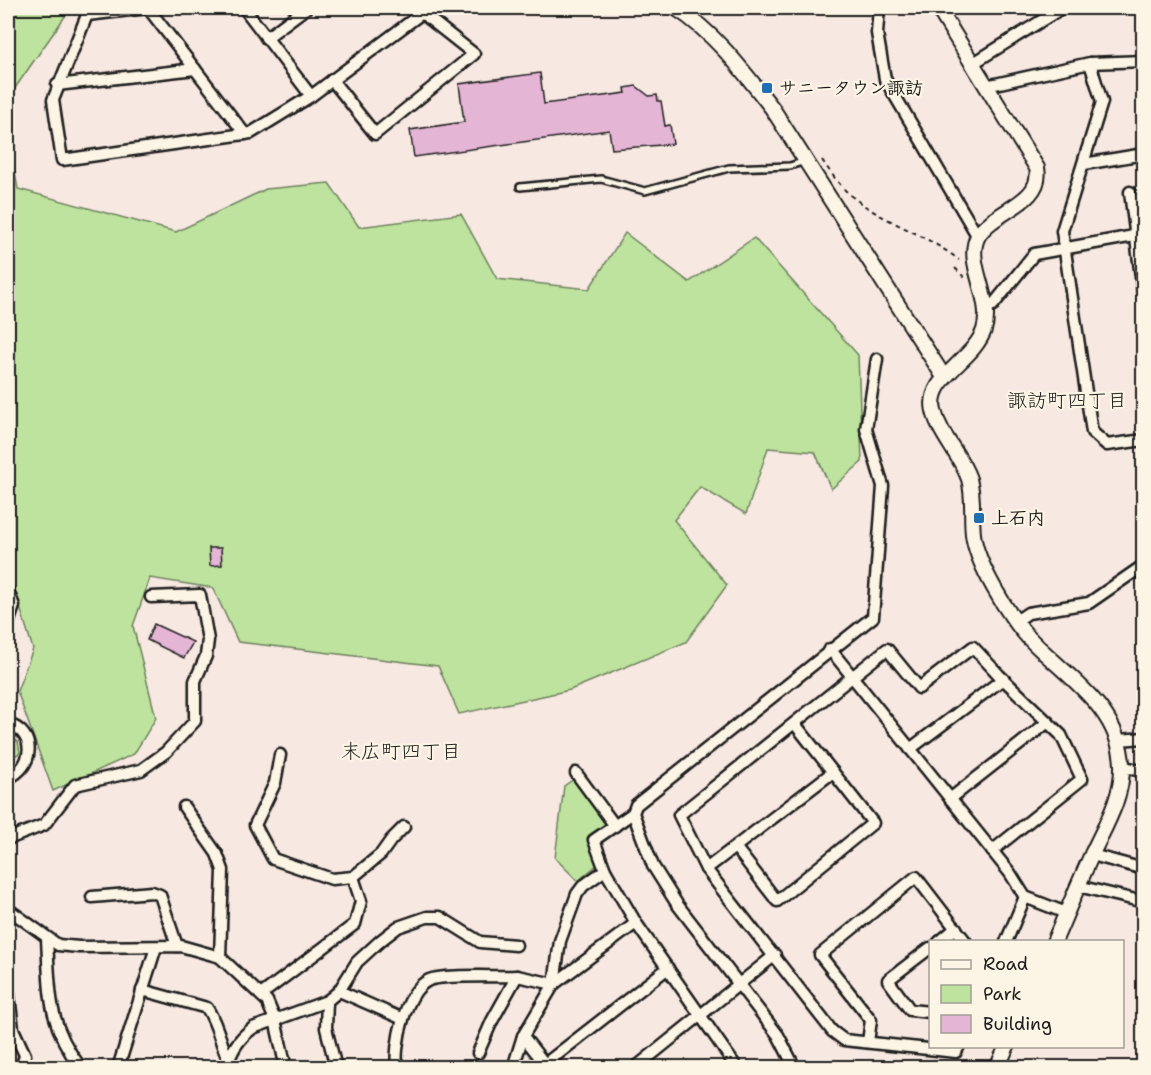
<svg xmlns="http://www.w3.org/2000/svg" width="1151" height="1075" font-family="'Shantell Sans','Klee One',sans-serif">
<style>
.green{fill:#bee39e;stroke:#6d805d;stroke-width:1.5}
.building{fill:#e5b5d6;stroke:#1c1c1c;stroke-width:1.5}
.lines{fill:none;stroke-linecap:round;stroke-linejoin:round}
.service-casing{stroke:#1c1c1c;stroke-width:10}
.minor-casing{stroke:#1c1c1c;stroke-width:15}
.tertiary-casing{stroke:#1c1c1c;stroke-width:18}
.path{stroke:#1c1c1c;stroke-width:2;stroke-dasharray:4.5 4.5;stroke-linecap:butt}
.service{stroke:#fcf5e5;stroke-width:5}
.minor{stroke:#fcf5e5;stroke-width:10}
.tertiary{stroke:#fcf5e5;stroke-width:14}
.poi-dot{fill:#1f6fb2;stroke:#fcf5e5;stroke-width:2}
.labels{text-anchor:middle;stroke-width:4.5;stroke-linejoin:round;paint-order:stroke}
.poi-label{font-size:18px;font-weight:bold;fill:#1c1c1c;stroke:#fcf5e5;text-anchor:start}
.neighbourhood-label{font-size:20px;fill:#1c1c1c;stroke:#fcf5e5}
</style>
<rect width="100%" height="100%" fill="#f7e8e2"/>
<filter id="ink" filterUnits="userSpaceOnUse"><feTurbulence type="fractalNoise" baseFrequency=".0167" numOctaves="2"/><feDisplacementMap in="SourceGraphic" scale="12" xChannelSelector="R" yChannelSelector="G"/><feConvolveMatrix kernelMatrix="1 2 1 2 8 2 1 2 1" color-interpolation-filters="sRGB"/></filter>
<g filter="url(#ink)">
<!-- green -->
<g class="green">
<polygon points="8,8 65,8 66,15 8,98"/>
<polygon points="8,135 18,189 176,232 266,189 329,183 359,227 461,214 497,279 589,289 625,233 689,282 754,238 858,355 862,462 831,489 815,452 768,448 746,514 700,487 674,520 727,585 686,642 570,690 459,714 438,666 238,642 213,588 150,578 133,626 156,718 134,754 53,791 17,691 33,649 8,569"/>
<polygon points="8,734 18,742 20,753 8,759"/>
<polygon points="574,779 607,823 590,838 598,864 578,881 555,858 564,786"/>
</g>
<!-- building -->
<g class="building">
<polygon points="540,73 544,104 626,93 625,88 636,86 649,96 657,95 658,101 661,101 665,126 670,125 673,144 612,149 609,130 414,157 410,130 464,122 459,84"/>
<polygon points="209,548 221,548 222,565 210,566"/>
<polygon points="154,624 193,642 184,658 147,640"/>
</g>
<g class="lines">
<!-- service casing -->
<g class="service-casing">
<polyline id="service" points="520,187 601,179 645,191 729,168 790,166 805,161"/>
</g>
<!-- minor casing -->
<g class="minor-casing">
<g id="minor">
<polyline points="87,8 87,15 53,100 62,160 251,133 311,96"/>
<polyline points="148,8 245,134"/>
<polyline points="244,8 311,96 422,13 420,8"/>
<polyline points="879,8 877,33 885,79 978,237"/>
<polyline points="87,15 148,8"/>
<polyline points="266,38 306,8"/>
<polyline points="1090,63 1102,102 1062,231 1092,432 1107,445 1144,440"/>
<polyline points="972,64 1062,8"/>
<polyline points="332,80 375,134 474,54 422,13"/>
<polyline points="57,85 195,69"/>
<polyline points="986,86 1090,63 1144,61"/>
<polyline points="1084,164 1144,154"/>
<polyline points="1130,192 1144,300"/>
<polyline points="987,306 993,305 1034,254 1134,236"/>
<polyline points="8,591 14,606 8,624"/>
<polyline points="1016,621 1028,613 1089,603 1144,565"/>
<polyline points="830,649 1010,873 1025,897 1066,913"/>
<path d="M8,724C37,733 34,767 8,778"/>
<polyline points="1119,740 1144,738"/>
<polyline points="910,749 1003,679"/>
<polyline points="280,755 275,783 255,825 273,859 332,879 353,877 381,854 391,840 404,827"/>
<polyline points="1122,766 1144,772"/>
<polyline points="576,773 615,826"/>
<polyline points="950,799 1048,722"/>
<polyline points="184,807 217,854 223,870 220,957"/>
<polyline points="8,839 44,825 75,785 141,770 166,752 195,721 195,681 206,656 208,640 200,595 151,597"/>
<polyline points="736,848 777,901 873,823 795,724"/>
<polyline points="1092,855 1144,869"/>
<polyline points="706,869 833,772"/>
<polyline points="605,870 636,923"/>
<polyline points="1078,886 1144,902"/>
<polyline points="92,897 152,892 160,895 177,946"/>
<polyline points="8,909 58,945 79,947 181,946 220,957 267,1001 275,1020 286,1068"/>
<path d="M47,939C50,992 47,1024 81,1068"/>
<polyline points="939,942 956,928"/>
<polyline points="1006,942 1025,897"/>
<polyline points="930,948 888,980 910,1010 930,1012"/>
<polyline points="517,976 554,984 636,923 737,1068"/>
<polyline points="8,987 13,1029 25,1055 21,1068"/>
<path d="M142,990L207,1008C218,1025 220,1043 229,1061"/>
<polyline points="339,991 403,1019"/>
<polyline points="262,994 355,924 361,901 353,877"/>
<polyline points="327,1001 326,1028 336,1068"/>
<polyline points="523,1036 548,1068"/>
<polyline points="868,1042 871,1020 820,955 916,877 966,942"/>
<polyline points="959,1046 956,1052 844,1040 832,1031 706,869 679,815 887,649 919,688 973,647 999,675 1061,735 1082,779 992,851"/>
<polyline points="545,1064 668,968"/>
<polyline points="118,1068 156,947"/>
<path d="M226,1068C232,1050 238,1039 253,1028L327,1001L339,991L357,962L380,941L398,927L427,917H440L480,942L516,945"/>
<path d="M397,1068C394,1045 405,991 429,980C442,974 498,977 517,976L492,1021L478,1053"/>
<polyline points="513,1068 523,1036 554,984 560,941 577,894 583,886 605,870 594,840 633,813"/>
<polyline points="635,1068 775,955"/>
<polyline points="795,1068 778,1035 677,904 653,866 633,813 636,805 873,617 883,486 866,429 877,359"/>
</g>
</g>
<!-- tertiary casing -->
<g class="tertiary-casing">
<g id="tertiary">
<path d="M676,8C715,33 744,72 772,108L944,377"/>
<path d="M938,8L1037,168C1044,203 992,211 978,236C964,262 994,299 984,330C973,361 926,378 934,411C940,436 961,455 969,479C974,497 971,516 973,534C976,563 1008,615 1028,637C1064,675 1120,707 1122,765C1123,797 1105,826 1092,854C1079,883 1067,912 1054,942"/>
<polyline points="997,1068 1007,1046"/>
</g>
</g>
<!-- path -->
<g class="path">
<polyline points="8,160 8,159"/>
<path d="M822,160C830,172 838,183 848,193C879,221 925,233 959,260"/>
<polyline points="955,268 965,278"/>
</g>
<!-- service -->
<use href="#service" class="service"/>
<!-- minor -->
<use href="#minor" class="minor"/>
<!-- tertiary -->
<use href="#tertiary" class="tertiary"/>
</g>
</g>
<!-- markers -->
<g class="poi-dot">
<rect x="761" y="82" width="12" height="12" rx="3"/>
<rect x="973" y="512" width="12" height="12" rx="3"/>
</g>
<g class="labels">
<!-- poi labels -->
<g class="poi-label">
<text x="779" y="94">サニータウン諏訪</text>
<text x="991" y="524">上石内</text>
</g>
<!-- neighbourhood labels -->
<g class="neighbourhood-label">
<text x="1067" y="407">諏訪町四丁目</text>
<text x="401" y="758">末広町四丁目</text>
</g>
</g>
<!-- margin -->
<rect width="1151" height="1075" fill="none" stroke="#fcf5e5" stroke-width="30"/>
<rect x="15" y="15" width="1121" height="1045" fill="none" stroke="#1c1c1c" stroke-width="2" filter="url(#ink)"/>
<!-- legend -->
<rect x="929" y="940" width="195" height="108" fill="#fcf5e5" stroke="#a29e95" stroke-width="1.5"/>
<rect x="941" y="960" width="30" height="9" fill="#fcf5e5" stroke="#a29e95" stroke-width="1.5"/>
<text x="983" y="970" font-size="18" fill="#1c1c1c">Road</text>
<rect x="941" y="985" width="30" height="18" fill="#bee39e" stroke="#a29e95" stroke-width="1.5"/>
<text x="983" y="1000" font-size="18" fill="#1c1c1c">Park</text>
<rect x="941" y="1015" width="30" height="18" fill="#e5b5d6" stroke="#a29e95" stroke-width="1.5"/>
<text x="983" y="1030" font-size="18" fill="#1c1c1c">Building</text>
</svg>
